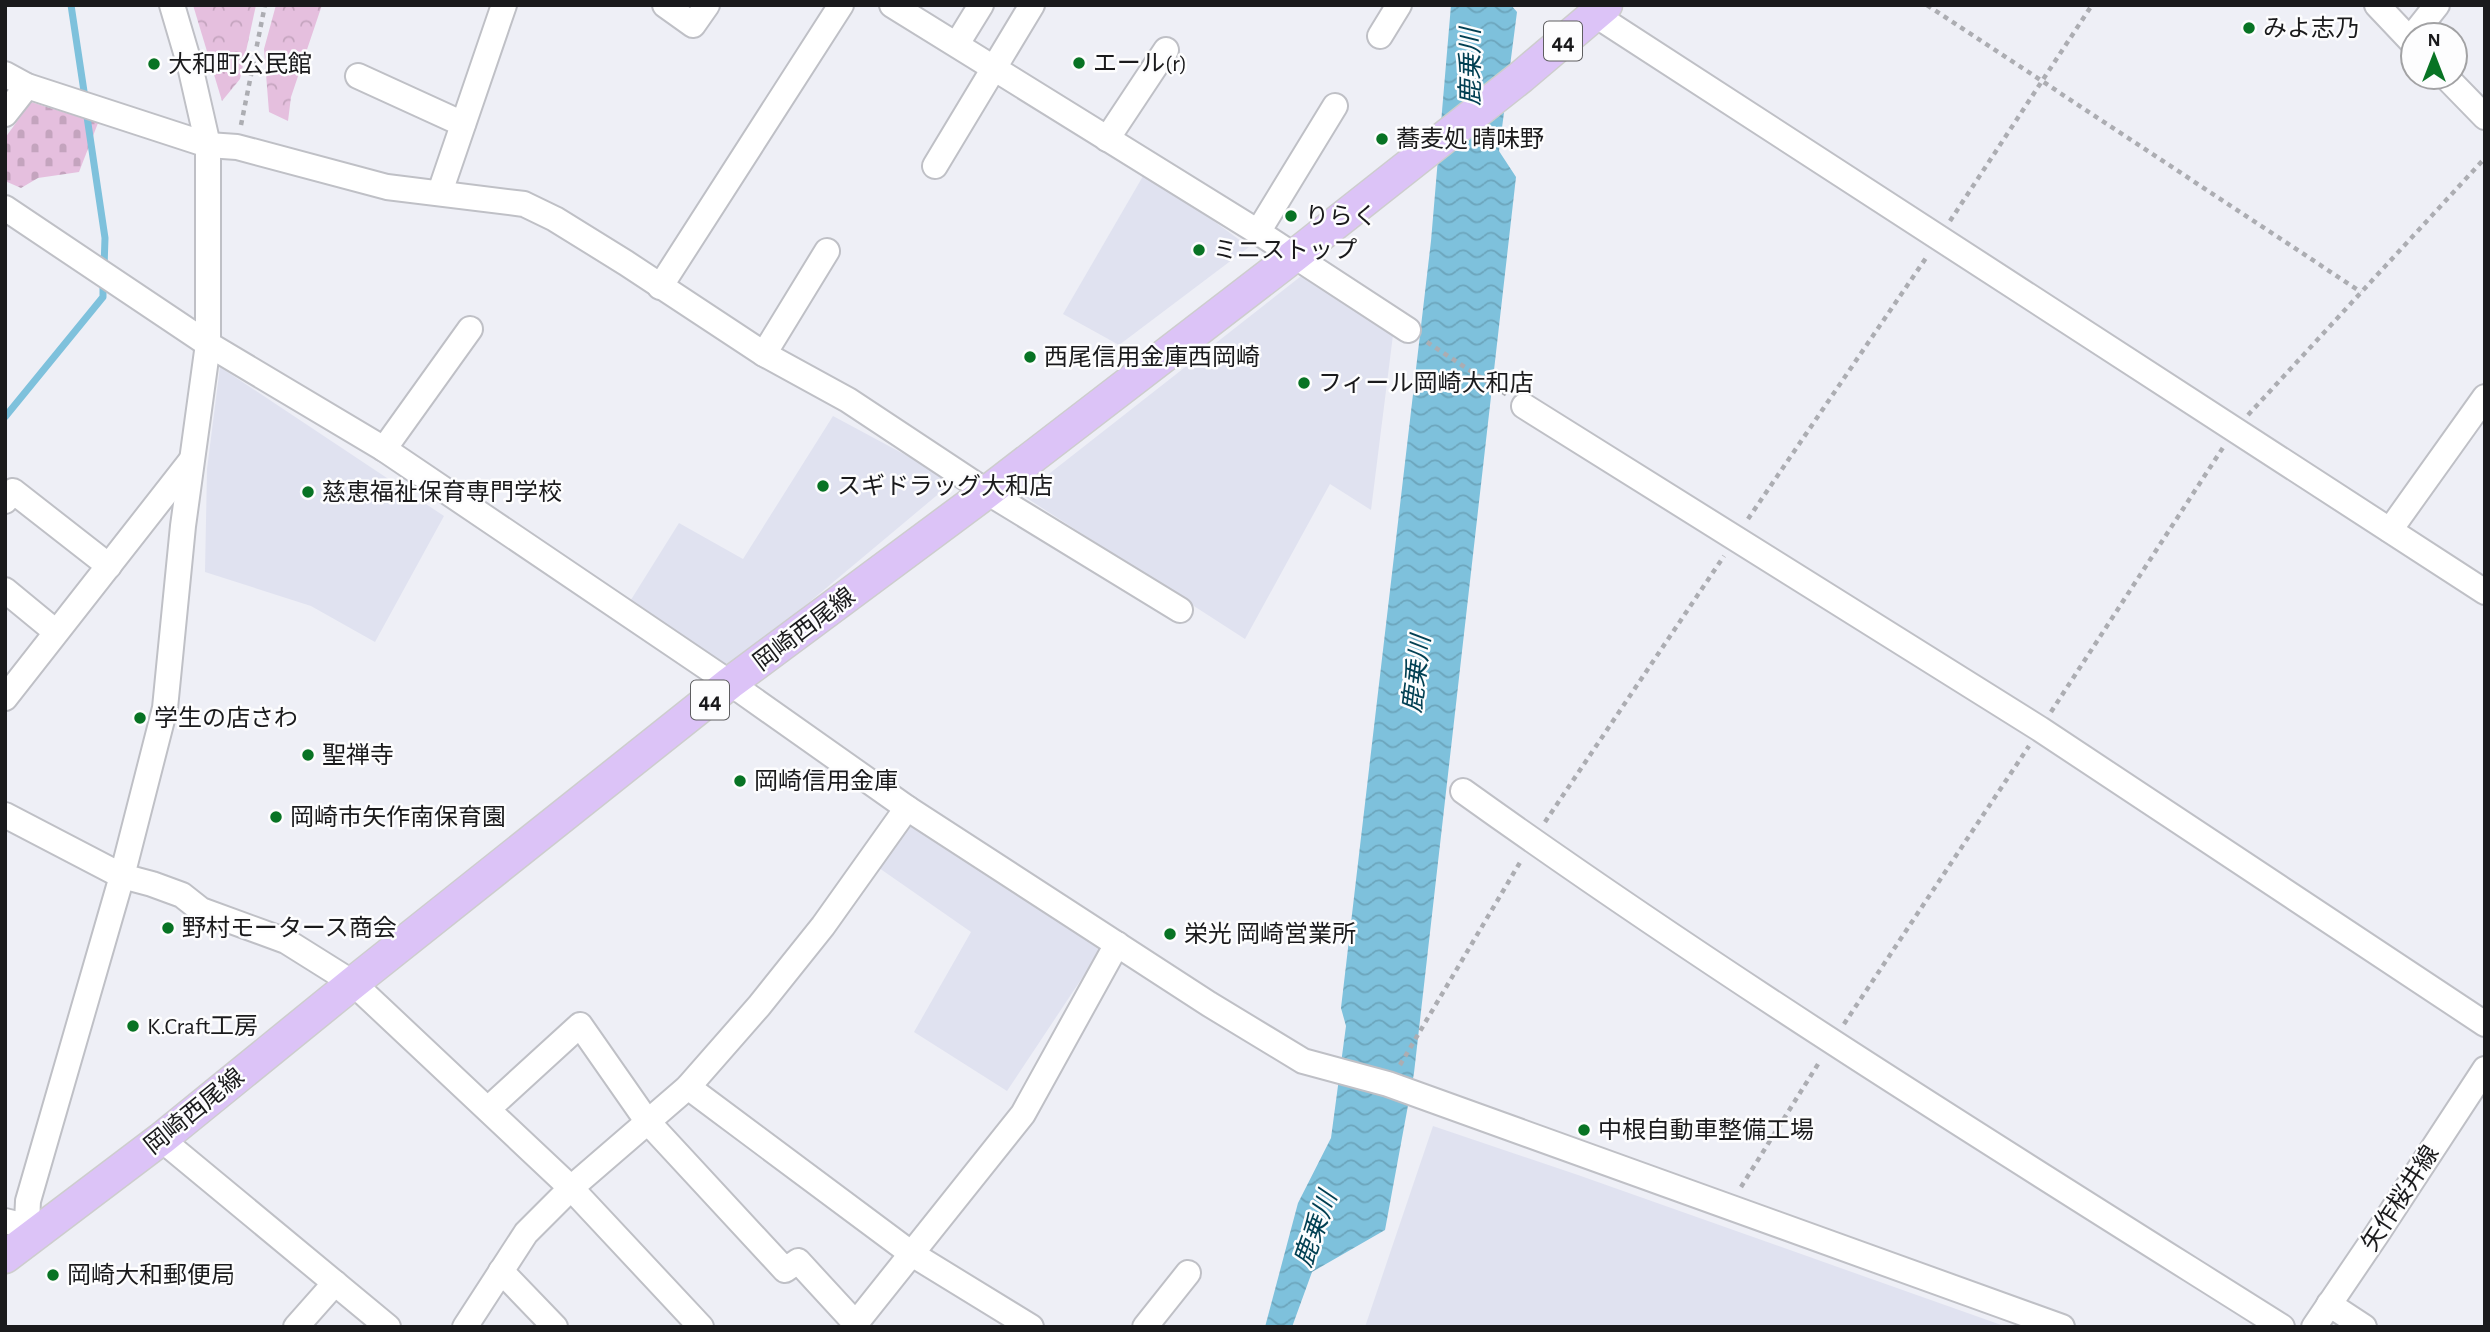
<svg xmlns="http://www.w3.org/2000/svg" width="2490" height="1332" font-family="'Alegreya Sans','Noto Sans JP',sans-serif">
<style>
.built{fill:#e0e2f0}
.forest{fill:url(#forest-crowns)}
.cemetery{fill:url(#cemetery-stones)}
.water{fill:url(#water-waves)}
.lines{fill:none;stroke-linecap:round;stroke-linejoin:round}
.stream{stroke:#7ec1dc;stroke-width:7}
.minor-casing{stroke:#bfc0c6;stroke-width:28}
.major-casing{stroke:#cdcdcd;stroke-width:35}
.path{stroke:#acadb2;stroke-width:4.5;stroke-dasharray:5 5;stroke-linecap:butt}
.minor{stroke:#fff;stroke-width:24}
.major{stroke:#dcc3f7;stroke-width:32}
.poi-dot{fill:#087324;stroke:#fdfdfe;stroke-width:2.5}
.labels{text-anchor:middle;stroke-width:5;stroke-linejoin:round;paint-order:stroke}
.shield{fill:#fdfdfe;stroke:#5e5e60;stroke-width:2}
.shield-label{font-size:23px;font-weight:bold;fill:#1a1a1c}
.poi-label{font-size:24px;fill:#1a1a1c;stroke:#fdfdfe;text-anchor:start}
.street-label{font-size:24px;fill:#1a1a1c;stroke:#fdfdfe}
.water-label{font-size:26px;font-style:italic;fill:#013f52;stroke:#fdfdfe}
</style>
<defs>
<pattern id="forest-crowns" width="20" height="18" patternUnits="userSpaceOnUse" patternTransform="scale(1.75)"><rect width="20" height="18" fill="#e5bfde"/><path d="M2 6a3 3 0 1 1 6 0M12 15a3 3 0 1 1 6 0" fill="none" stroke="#c4a4be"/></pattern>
<pattern id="cemetery-stones" width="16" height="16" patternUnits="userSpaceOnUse" patternTransform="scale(1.75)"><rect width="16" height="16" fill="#e5bfde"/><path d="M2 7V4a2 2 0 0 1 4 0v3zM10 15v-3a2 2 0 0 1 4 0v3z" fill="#c4a4be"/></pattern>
<pattern id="water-waves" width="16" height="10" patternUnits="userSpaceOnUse" patternTransform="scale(1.75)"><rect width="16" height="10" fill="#7ec1dc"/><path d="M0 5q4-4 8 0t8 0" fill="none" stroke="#6ca5bc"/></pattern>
</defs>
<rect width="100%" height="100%" fill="#eeeff6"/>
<!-- built -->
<g class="built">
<polygon points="1146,171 1249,247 1119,345 1063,314"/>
<polygon points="1305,273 1393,335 1371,510 1330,484 1245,639 1022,495"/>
<polygon points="220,367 444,516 375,642 311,606 205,572 207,469"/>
<polygon points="833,416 954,481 727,671 629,603 679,523 743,559"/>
<polygon points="901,817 1102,948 1007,1091 914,1032 971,932 869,861"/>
<polygon points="1433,1126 1578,1175 2007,1327 1365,1327"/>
</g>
<!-- forest -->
<g class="forest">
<polygon points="193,5 256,5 240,79 222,101"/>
<polygon points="276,5 322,5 291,97 288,121 269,112 264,49"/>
</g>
<!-- cemetery -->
<polygon class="cemetery" points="31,102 98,123 79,172 38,178 21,188 5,181 5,138"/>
<!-- water -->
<polygon class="water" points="1451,5 1511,5 1517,12 1499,151 1516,177 1414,1073 1385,1230 1312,1272 1292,1327 1265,1327 1298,1203 1331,1138 1346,1026 1341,1008 1431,241"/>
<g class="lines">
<!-- stream -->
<g class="stream">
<polyline points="71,5 85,98"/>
<polyline points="86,110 105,238 104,268"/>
<polyline points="5,417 103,297 103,280"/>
</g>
<!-- minor casing -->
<g class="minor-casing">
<g id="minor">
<polyline points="172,5 190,66 208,145 208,344 183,526 165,708 122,876 152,884 182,895 201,910 286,941 353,983 571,1188 701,1327"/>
<polyline points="665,5 693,25 707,5"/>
<polyline points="892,5 1258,232 1408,330"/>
<polyline points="2377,5 2413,43"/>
<polyline points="1594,14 2485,592"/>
<polyline points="1380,36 1399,5"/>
<polyline points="2410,39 2437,5"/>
<polyline points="957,44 981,5"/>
<polyline points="5,74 27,86 208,145 237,147 387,187 524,204 555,219 626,263 764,354 848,400 987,492 1180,610"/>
<polyline points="358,76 463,124"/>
<polyline points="2446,77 2485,117"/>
<polyline points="5,114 27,86"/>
<polyline points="1107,139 1166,50"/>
<polyline points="935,166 1032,5"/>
<polyline points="440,192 504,5"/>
<polyline points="5,208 208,344 384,449 730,683 907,808 1209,1004 1303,1061 1388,1084 2062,1327"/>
<polyline points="1258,232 1335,106"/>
<polyline points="660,287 841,5"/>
<polyline points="764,354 827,251"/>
<polyline points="1524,406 2040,729 2485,1024"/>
<polyline points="384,449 470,329"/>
<polyline points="5,501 13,491 109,566"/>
<polyline points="2390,530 2485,397"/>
<polyline points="5,590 56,632"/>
<polyline points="5,698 190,462"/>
<path d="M1463,791C1728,981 2006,1153 2282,1327"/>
<polyline points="5,815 122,876 28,1201 26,1242"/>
<polyline points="688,1087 912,1254 1031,1327"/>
<polyline points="488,1109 580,1025 647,1121 785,1270 798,1261 856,1324"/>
<polyline points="161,1139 388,1327"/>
<polyline points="5,1221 26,1226"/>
<polyline points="501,1271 555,1327"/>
<polyline points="2329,1304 2364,1327"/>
<polyline points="296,1327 335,1283"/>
<polyline points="465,1327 526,1233 571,1188 688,1087 759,1006 823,926 907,808"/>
<polyline points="853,1327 1023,1114 1117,944"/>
<polyline points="1145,1327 1188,1273"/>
<polyline points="2314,1327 2377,1234 2485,1069"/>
</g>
</g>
<!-- major casing -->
<g class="major-casing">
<polyline id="major" points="5,1257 161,1139 353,983 730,683 987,492 1294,256 1521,77 1606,5"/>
</g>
<!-- path -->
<g class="path">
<polyline points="1927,5 2361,292"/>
<polyline points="241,125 265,5"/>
<polyline points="1950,221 2092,5"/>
<polyline points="1427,342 1507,395"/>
<polyline points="2248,415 2485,158"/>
<polyline points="1748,519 1928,255"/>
<polyline points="2051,712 2224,446"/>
<polyline points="1545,822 1724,556"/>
<polyline points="1844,1024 2029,746"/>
<polyline points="1400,1065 1522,859"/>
<polyline points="1741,1187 1820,1061"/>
</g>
<!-- minor -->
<use href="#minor" class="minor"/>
<!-- major -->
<use href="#major" class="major"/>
</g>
<!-- markers -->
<g class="poi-dot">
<circle cx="2249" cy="28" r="7"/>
<circle cx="1079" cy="63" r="7"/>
<circle cx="154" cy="64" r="7"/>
<circle cx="1382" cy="139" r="7"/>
<circle cx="1291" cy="216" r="7"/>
<circle cx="1199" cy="250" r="7"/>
<circle cx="1030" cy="357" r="7"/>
<circle cx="1304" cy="383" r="7"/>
<circle cx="823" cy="486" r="7"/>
<circle cx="308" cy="492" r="7"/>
<circle cx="140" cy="718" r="7"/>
<circle cx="308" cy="755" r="7"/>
<circle cx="740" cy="781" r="7"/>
<circle cx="276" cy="817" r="7"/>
<circle cx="168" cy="928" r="7"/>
<circle cx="1170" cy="934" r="7"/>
<circle cx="133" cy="1026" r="7"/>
<circle cx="1584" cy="1130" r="7"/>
<circle cx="53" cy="1275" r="7"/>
</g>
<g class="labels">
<!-- shield labels -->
<g class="shield">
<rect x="1544" y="21.5" width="38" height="39" rx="5"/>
<rect x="691" y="680.5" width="38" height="39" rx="5"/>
</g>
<g class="shield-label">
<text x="1563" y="49">44</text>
<text x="710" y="708">44</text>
</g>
<!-- poi labels -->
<g class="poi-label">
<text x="2263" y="36">みよ志乃</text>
<text x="1093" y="71">エール(r)</text>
<text x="168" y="72">大和町公民館</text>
<text x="1396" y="147">蕎麦処 晴味野</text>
<text x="1305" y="224">りらく</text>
<text x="1213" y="258">ミニストップ</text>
<text x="1044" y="365">西尾信用金庫西岡崎</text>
<text x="1318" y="391">フィール岡崎大和店</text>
<text x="837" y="494">スギドラッグ大和店</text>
<text x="322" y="500">慈恵福祉保育専門学校</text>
<text x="154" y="726">学生の店さわ</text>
<text x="322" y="763">聖禅寺</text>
<text x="754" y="789">岡崎信用金庫</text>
<text x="290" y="825">岡崎市矢作南保育園</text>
<text x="182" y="936">野村モータース商会</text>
<text x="1184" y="942">栄光 岡崎営業所</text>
<text x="147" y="1034">K.Craft工房</text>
<text x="1598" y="1138">中根自動車整備工場</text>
<text x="67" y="1283">岡崎大和郵便局</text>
</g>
<!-- street labels -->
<g class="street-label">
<text transform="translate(804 629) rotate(-37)" y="8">岡崎西尾線</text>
<text transform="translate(194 1111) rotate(-39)" y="8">岡崎西尾線</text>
<text transform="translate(2400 1198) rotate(-57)" y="8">矢作桜井線</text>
</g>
<!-- water labels -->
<g class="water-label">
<text transform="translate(1470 67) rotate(-90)" y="9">鹿乗川</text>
<text transform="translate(1416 674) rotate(-83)" y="9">鹿乗川</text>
<text transform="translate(1315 1229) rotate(-70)" y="9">鹿乗川</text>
</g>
</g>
<!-- border -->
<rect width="2490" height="1332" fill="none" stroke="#1a1a1c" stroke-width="14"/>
<!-- north arrow -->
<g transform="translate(2434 56)"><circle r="33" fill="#fdfdfe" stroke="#a2a2a4" stroke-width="2"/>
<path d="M0-5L12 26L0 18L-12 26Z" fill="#087324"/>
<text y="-10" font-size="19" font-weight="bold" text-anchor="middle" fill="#1a1a1c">N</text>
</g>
</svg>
